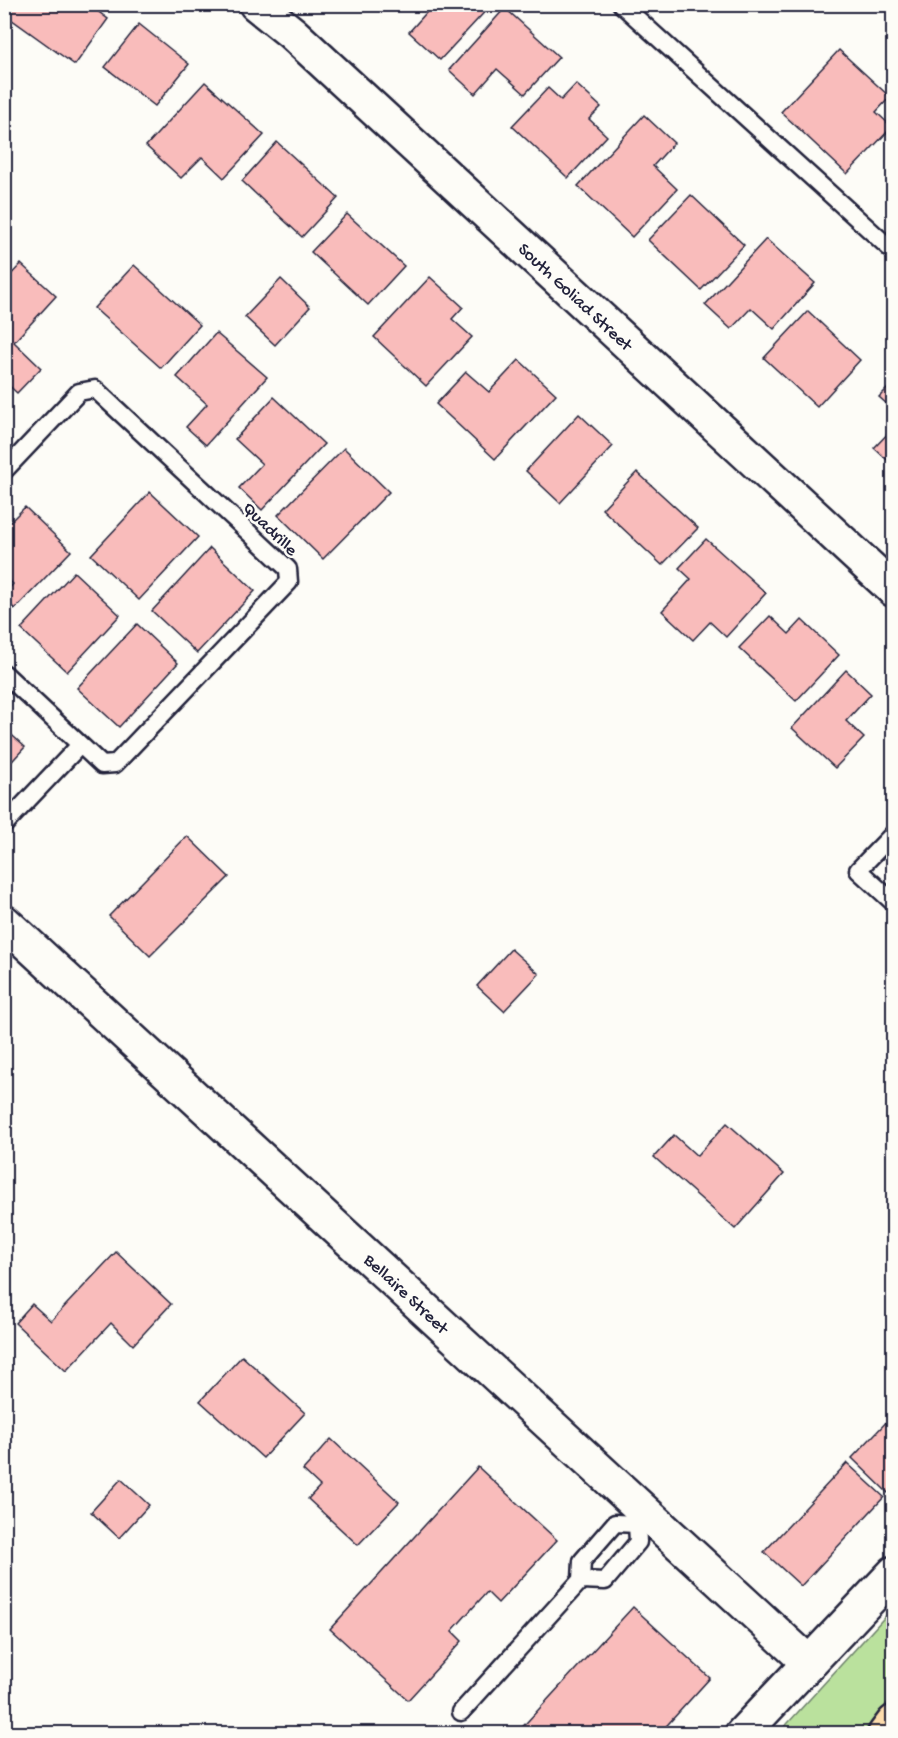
<svg xmlns="http://www.w3.org/2000/svg" width="898" height="1738" font-family="'Gochi Hand',sans-serif">
<style>
.green{fill:#bae19d;stroke:#6e826c;stroke-width:1.5}
.building{fill:#f9bcbb;stroke:#22223b;stroke-width:1.5}
.lines{fill:none;stroke-linecap:round;stroke-linejoin:round}
.lane-casing{stroke:#22223b;stroke-width:21}
.street-casing{stroke:#22223b;stroke-width:38}
.secondary-casing{stroke:#22223b;stroke-width:38}
.highway-casing{stroke:#22223b;stroke-width:38}
.lane{stroke:#fdfcf7;stroke-width:16}
.street{stroke:#fdfcf7;stroke-width:33}
.secondary{stroke:#fdfcf7;stroke-width:33}
.highway{stroke:#fddcac;stroke-width:33}
.labels{text-anchor:middle;stroke-width:5;stroke-linejoin:round;paint-order:stroke}
.street-label{font-size:18px;fill:#22223b;stroke:#fdfcf7}
</style>
<rect width="100%" height="100%" fill="#fdfcf7"/>
<filter id="ink" filterUnits="userSpaceOnUse"><feTurbulence type="fractalNoise" baseFrequency=".0167" numOctaves="2"/><feDisplacementMap in="SourceGraphic" scale="12" xChannelSelector="R" yChannelSelector="G"/><feConvolveMatrix kernelMatrix="1 2 1 2 8 2 1 2 1" color-interpolation-filters="sRGB"/></filter>
<g filter="url(#ink)">
<!-- green -->
<polygon class="green" points="893,1608 893,1696 863,1733 778,1734"/>
<!-- building -->
<g class="building">
<polygon points="10,4 88,4 108,19 75,65 4,14"/>
<polygon points="434,4 492,4 440,60 409,32"/>
<polygon points="505,8 559,57 525,94 497,69 475,94 449,70"/>
<polygon points="139,24 189,64 155,106 105,67"/>
<polygon points="839,50 890,97 876,112 892,127 847,174 781,112"/>
<polygon points="205,82 264,135 224,178 202,157 181,178 146,146"/>
<polygon points="576,84 601,107 589,119 607,136 568,178 512,126 548,88 561,100"/>
<polygon points="644,115 674,143 653,166 677,189 632,237 578,186"/>
<polygon points="277,142 338,198 302,237 242,181"/>
<polygon points="691,195 744,245 701,290 648,240"/>
<polygon points="347,214 404,266 368,305 311,252"/>
<polygon points="766,239 815,283 774,329 751,308 731,329 705,305"/>
<polygon points="21,264 56,296 14,342 41,368 17,393 4,381 4,282"/>
<polygon points="134,265 200,325 161,368 94,308"/>
<polygon points="430,277 463,307 452,319 472,337 426,386 374,337"/>
<polygon points="281,279 310,307 275,345 245,317"/>
<polygon points="808,311 860,360 817,407 764,358"/>
<polygon points="216,333 267,377 206,445 186,427 207,404 177,377"/>
<polygon points="519,360 556,394 495,459 436,404 466,372 489,392"/>
<polygon points="894,382 894,410 879,397"/>
<polygon points="274,397 324,444 262,510 239,488 262,464 235,439"/>
<polygon points="579,414 613,446 560,503 526,471"/>
<polygon points="894,427 894,466 874,448"/>
<polygon points="344,448 389,492 323,559 278,515"/>
<polygon points="637,472 698,528 662,565 602,509"/>
<polygon points="150,492 198,537 139,600 91,555"/>
<polygon points="25,507 71,551 15,609 4,599 4,594 13,584 4,576 4,528"/>
<polygon points="706,539 766,593 726,637 710,622 693,640 662,611 691,579 679,568"/>
<polygon points="210,548 255,591 197,653 152,611"/>
<polygon points="74,572 120,615 67,672 21,629"/>
<polygon points="770,616 789,634 802,620 839,655 796,701 739,648"/>
<polygon points="137,624 178,663 119,727 77,688"/>
<polygon points="846,670 871,694 846,721 864,738 835,768 792,728"/>
<polygon points="4,728 25,747 4,770"/>
<polygon points="187,836 229,877 150,956 109,916"/>
<polygon points="511,949 539,974 504,1011 477,986"/>
<polygon points="727,1123 784,1174 735,1229 654,1157 674,1135 697,1156"/>
<polygon points="116,1252 171,1304 133,1345 111,1323 66,1371 15,1323 32,1304 51,1321"/>
<polygon points="242,1356 305,1413 263,1458 200,1401"/>
<polygon points="894,1414 894,1487 888,1493 852,1458"/>
<polygon points="331,1439 399,1502 358,1545 308,1499 320,1486 303,1470"/>
<polygon points="847,1463 884,1497 801,1586 764,1552"/>
<polygon points="478,1467 557,1540 498,1603 487,1592 452,1631 462,1641 408,1700 330,1629"/>
<polygon points="121,1479 149,1505 119,1538 91,1512"/>
<polygon points="633,1607 710,1678 659,1734 516,1734"/>
</g>
<g class="lines">
<!-- lane casing -->
<g class="lane-casing">
<g id="lane">
<polyline points="621,4 894,252"/>
<polyline points="4,471 79,392 95,389 288,569 289,582 115,764 102,765 4,673"/>
<polyline points="4,825 80,745"/>
<polyline points="894,833 858,870 894,903"/>
<polyline points="581,1580 605,1581 638,1542 637,1524 643,1518"/>
<polyline points="461,1712 581,1580 582,1561 615,1523 637,1524"/>
</g>
</g>
<!-- street casing -->
<g class="street-casing">
<g id="street">
<polyline points="256,4 292,33 894,590"/>
<polyline points="4,922 809,1663"/>
</g>
</g>
<!-- secondary casing -->
<g class="secondary-casing">
<polyline id="secondary" points="742,1734 894,1573"/>
</g>
<!-- highway casing -->
<g class="highway-casing">
<polyline id="highway" points="885,1734 894,1722"/>
</g>
<!-- lane -->
<use href="#lane" class="lane"/>
<!-- street -->
<use href="#street" class="street"/>
<!-- secondary -->
<use href="#secondary" class="secondary"/>
<!-- highway -->
<use href="#highway" class="highway"/>
</g>
</g>
<g class="labels">
<!-- street labels -->
<g class="street-label">
<text transform="translate(576 296) rotate(43)" y="6">South Goliad Street</text>
<text transform="translate(271 528) rotate(44)" y="6">Quadrille</text>
<text transform="translate(407 1293) rotate(43)" y="6">Bellaire Street</text>
</g>
</g>
<!-- margin -->
<rect width="898" height="1738" fill="none" stroke="#fdfcf7" stroke-width="24"/>
<rect x="12" y="12" width="874" height="1714" fill="none" stroke="#22223b" stroke-width="2" filter="url(#ink)"/>
</svg>
